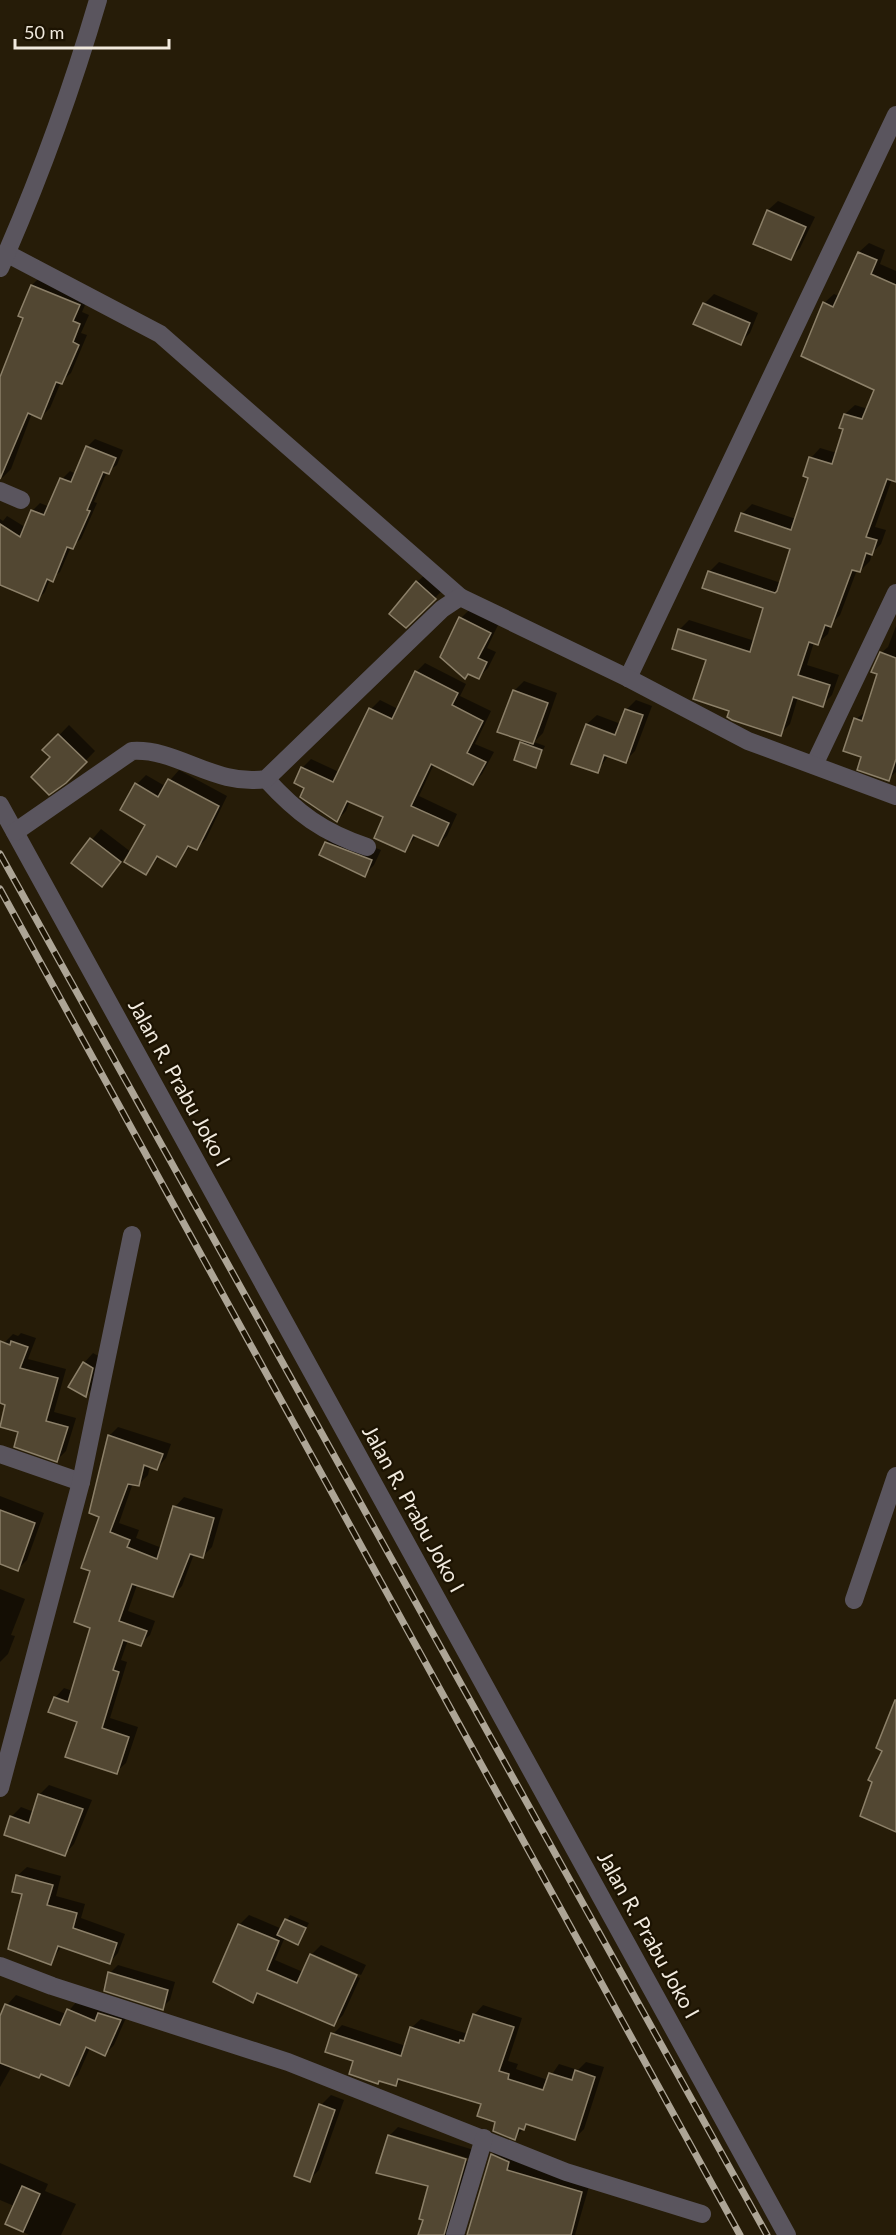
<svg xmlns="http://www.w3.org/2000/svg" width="896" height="2235" font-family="Lato,sans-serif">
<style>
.shadow{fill:#0007}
.building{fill:#524732;stroke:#8c8069;stroke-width:1.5}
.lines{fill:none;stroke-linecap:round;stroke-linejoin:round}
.minor{stroke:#5a555e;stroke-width:18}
.rail-casing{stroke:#ada596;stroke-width:7}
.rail{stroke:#1c1302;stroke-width:4.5;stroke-dasharray:14;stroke-linecap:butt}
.labels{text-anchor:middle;stroke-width:4.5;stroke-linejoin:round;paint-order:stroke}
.street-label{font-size:21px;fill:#f1eade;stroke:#1c1302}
</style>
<rect width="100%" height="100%" fill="#261c08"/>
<!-- shadow -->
<g class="shadow">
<polygon points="778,201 815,217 800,248 790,258 755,243 768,210"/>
<polygon points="869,243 885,250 880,264 896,271 896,480 892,479 875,527 886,530 881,544 872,553 870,561 860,571 857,570 840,615 831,624 828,634 818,643 814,642 807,665 839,675 832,695 822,705 798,697 790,724 780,734 731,710 708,659 679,630 689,620 755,641 765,607 709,572 719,562 781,583 792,548 742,514 752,504 796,519 810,477 811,458 820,448 837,453 845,428 841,427 845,414 855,405 868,409 876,389 824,303 834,294 839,296 859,252"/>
<polygon points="41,276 89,296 82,312 89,315 81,333 87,335 71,373 61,382 50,408 41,417 32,413 11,469 2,478 0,376 25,317 32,285"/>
<polygon points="714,294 758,313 750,333 740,343 704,304"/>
<polygon points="95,439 123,450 117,465 107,472 94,502 97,503 81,539 71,547 60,572 50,579 45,592 37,600 2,584 0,587 0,519 3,521 7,516 25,527 32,511 40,503 50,507 62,479 70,471 76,474 87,447"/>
<polygon points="427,573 445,588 406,626 417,582"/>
<polygon points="471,608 499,623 487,648 496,652 488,668 479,677 461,618"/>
<polygon points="896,626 896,772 888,779 863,756 856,719 867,711 879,673 881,653 888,647"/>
<polygon points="425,663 466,684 460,696 491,711 475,744 494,752 482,774 473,783 434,764 419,796 457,814 447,836 438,845 417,835 405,850 385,817 350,801 346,811 337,820 306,787 302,768 311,759 339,772 371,709 380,700 398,709 416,672"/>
<polygon points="524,681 557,693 543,733 534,742 545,746 535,766 521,743 525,740 514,691"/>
<polygon points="636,700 652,706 635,751 625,761 609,755 597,771 587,724 597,715 621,724 626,710"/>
<polygon points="69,725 95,751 65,782 52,757 45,750"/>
<polygon points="179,770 227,796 206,839 197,848 191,845 175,866 160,856 146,873 128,854 102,885 73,862 101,829 131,852 147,825 137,784 146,775 165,786"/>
<polygon points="336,833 381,850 374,865 364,875 321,855 326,842"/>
<polygon points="21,1333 36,1338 28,1359 66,1369 54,1412 76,1418 66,1451 57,1460 20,1431 7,1404 0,1402 0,1360 4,1343 13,1334 18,1336"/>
<polygon points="93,1353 102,1358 95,1386 86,1395 84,1363"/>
<polygon points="118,1427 171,1444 166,1458 157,1468 150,1466 148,1475 138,1485 133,1483 119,1523 139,1530 136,1538 162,1548 175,1507 184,1497 223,1509 212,1547 202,1557 194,1554 182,1586 172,1596 137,1585 128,1611 155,1621 150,1635 140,1644 128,1640 121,1660 127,1662 110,1718 138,1727 126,1763 116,1772 79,1721 55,1698 64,1688 73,1691 92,1627 92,1570 109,1436"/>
<polygon points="0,1496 44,1513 27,1560 17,1570 0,1562"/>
<polygon points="0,1589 25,1599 11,1635 15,1636 8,1654 0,1662"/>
<polygon points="49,1785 92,1800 74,1844 65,1854 11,1817 21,1807 34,1812 39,1795"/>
<polygon points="27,1867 61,1876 56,1896 85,1904 81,1918 125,1934 118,1953 109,1963 62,1946 50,1963 17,1876"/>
<polygon points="249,1915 282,1929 290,1915 309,1923 298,1943 285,1937 275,1960 303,1972 311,1955 321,1945 366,1965 361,1975 313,1954 313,1957 360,1978 343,2015 333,2025 260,1993 252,2001 239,1925"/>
<polygon points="118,1965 175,1982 170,2000 162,2008 110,1973"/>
<polygon points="16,1995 66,2014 78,2000 129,2011 114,2045 105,2054 90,2048 78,2075 68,2084 42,2073 12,2066 0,2087 0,2020 7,2005"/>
<polygon points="483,2005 522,2018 508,2061 518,2064 516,2069 548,2080 559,2064 578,2070 586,2062 604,2067 584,2129 575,2138 528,2123 515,2138 483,2103 402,2079 396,2085 355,2060 333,2034 342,2025 406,2046 411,2028 421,2019 468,2034 474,2015"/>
<polygon points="331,2095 344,2100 319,2170 309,2180 321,2105"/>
<polygon points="398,2127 474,2150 471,2159 392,2135 392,2138 470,2162 457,2235 419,2235 430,2185 389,2136"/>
<polygon points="501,2146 590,2183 575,2235 468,2235 492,2155"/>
<polygon points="0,2163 48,2184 45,2191 76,2204 61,2235 29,2235 7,2223 14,2206 0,2200"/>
</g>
<!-- building -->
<g class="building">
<polygon points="767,210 806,227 791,260 753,244"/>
<polygon points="858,252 877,260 871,274 896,285 896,482 887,479 866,537 877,540 872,555 866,553 860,572 852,570 831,627 825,625 818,645 809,642 798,675 830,685 823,707 793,697 781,736 732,720 727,717 729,711 693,699 706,660 672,649 678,629 750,652 763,608 702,588 708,571 775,593 777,591 790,549 735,531 741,513 791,530 808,478 803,476 809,457 832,464 843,429 839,428 844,414 862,419 874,390 801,356 823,302 833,307"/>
<polygon points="31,285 80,305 73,321 80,324 73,342 79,345 62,384 56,382 41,419 28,413 0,479 0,377 23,318 18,316"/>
<polygon points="703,303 750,323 741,345 693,324"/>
<polygon points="86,446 116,458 109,474 103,472 87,510 90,511 73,549 67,547 53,582 47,579 38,601 0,585 0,524 20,537 31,510 44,515 60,478 71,482"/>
<polygon points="416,581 436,599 406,628 389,614"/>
<polygon points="459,617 491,633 478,658 487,662 479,679 468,674 465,679 440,657"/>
<polygon points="880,652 896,658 896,759 889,781 857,770 861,757 843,751 854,718 862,721 877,674 871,672"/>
<polygon points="415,671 458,693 452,705 483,721 467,753 486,762 473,785 431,764 411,806 449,823 438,846 413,835 405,852 374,838 383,817 347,801 337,822 300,797 304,788 294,783 301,767 333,782 369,708 392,719"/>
<polygon points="513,690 548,703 533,744 497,732"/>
<polygon points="625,709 643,715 626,763 604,755 598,773 571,764 586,724 615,735"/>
<polygon points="58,734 87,762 66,783 49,795 31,777 50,757 42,750"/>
<polygon points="520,742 542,750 536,768 514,760"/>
<polygon points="168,779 219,806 197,850 188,846 176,867 157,856 146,875 124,862 145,825 120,810 135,783 158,797"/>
<polygon points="90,838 121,862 102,887 71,863"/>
<polygon points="325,842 372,860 365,877 319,855"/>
<polygon points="0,1341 10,1345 11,1341 28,1347 20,1368 58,1378 46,1421 68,1427 57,1462 14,1447 18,1432 0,1427 5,1405 0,1403"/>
<polygon points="83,1362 93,1368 86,1397 68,1387"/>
<polygon points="108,1435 163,1454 157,1470 144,1465 139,1486 128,1484 110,1532 130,1540 127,1547 157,1559 173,1506 214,1518 203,1558 190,1554 173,1597 132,1584 119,1621 147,1631 141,1646 123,1640 113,1670 119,1672 102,1728 129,1737 117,1774 65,1757 77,1722 48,1712 54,1697 68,1702 90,1628 74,1622 90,1571 81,1568 99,1517 89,1513"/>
<polygon points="0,1510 35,1523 18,1571 0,1564"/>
<polygon points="895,1700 896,1700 896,1832 860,1816 872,1782 868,1780 882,1751 876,1748"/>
<polygon points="38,1794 83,1809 65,1856 4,1835 10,1816 29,1823"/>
<polygon points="16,1875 53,1885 47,1905 77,1913 73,1928 117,1943 110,1964 58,1946 51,1965 8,1949 22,1894 12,1892"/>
<polygon points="285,1919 306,1928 298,1945 277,1935"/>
<polygon points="238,1924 279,1941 267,1970 297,1983 310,1954 357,1975 334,2026 257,1993 253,2003 213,1982"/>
<polygon points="108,1972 168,1990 163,2010 104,1991"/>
<polygon points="5,2004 60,2025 67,2009 95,2021 98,2013 121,2020 105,2056 86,2047 69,2086 41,2074 39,2078 0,2063 0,2016"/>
<polygon points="473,2014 514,2027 499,2071 509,2074 508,2079 543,2090 549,2073 572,2080 575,2070 595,2077 575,2140 526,2124 524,2130 519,2128 515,2140 493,2131 495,2122 477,2116 481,2104 398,2079 396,2086 379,2081 378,2084 349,2074 353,2061 325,2052 331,2033 401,2056 410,2027 459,2043 460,2040 464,2041"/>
<polygon points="319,2104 335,2110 310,2182 294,2176"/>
<polygon points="388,2135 466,2159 444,2235 418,2235 423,2220 419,2219 428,2186 376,2173"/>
<polygon points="491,2154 509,2162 507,2170 582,2192 571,2235 467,2235"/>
<polygon points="22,2186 40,2194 23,2232 5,2224"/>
</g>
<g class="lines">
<!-- minor -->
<g class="minor">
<polyline points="6,253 160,334 460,597"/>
<path d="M0,268C39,180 71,92 98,0"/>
<polyline points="0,491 21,500"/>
<polyline points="628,678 896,115"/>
<polyline points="814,765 896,593"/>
<path d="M266,779C297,813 322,832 367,847"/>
<polyline points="0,805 787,2235"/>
<path d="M15,832L132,751C178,748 214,787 266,779L442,609L460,597L628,678L748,741L896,796"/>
<polyline points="0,1454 81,1482"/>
<polyline points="854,1600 896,1476"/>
<polyline points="0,1788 81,1482 132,1235"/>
<polyline points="0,1966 52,1986 288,2062 566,2172 702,2214"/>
<polyline points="455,2235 484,2138"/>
</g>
<!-- rail casing -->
<g class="rail-casing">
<g id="rail">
<polyline points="0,854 767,2235"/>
<polyline points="0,889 740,2235"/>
</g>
</g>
<!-- rail -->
<use href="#rail" class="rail"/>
</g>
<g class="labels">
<!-- street labels -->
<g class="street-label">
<text transform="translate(179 1083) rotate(61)" y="7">Jalan R. Prabu Joko I</text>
<text transform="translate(413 1509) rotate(61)" y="7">Jalan R. Prabu Joko I</text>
<text transform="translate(648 1935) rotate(61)" y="7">Jalan R. Prabu Joko I</text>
</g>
</g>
<!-- scale -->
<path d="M15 39v9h154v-9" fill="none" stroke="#f1eade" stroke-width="3"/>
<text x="24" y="39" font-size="18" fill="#f1eade" stroke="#1c1302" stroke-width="4.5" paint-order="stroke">50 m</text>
</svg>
